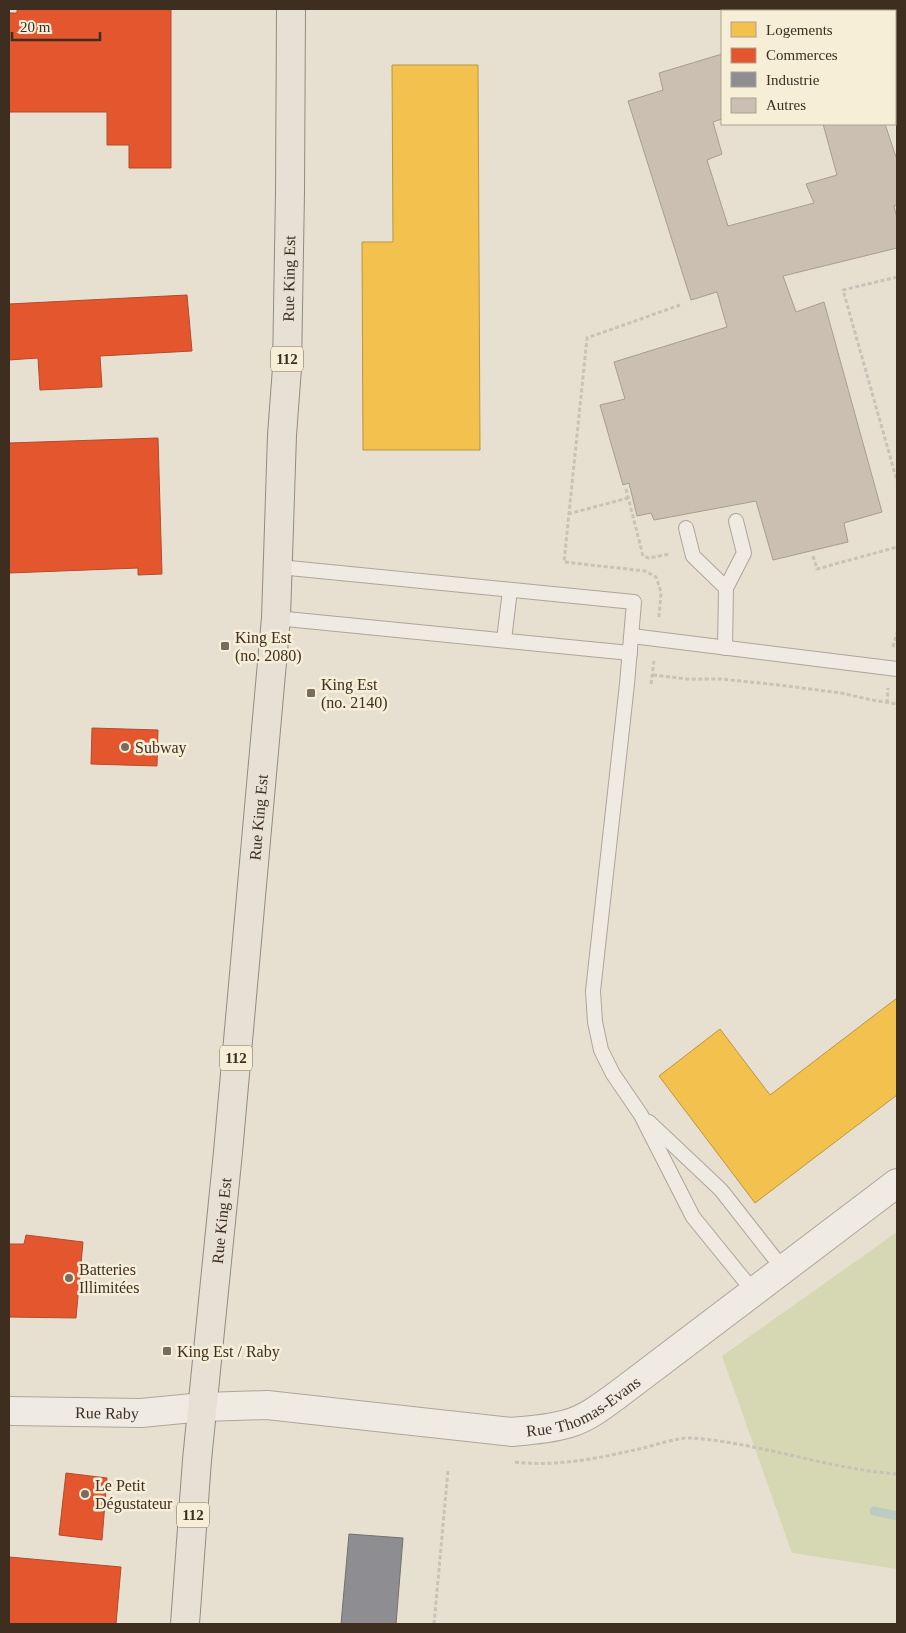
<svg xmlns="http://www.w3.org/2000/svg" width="906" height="1633" font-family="'Times New Roman',serif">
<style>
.green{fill:#d6d7b3}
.homes{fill:#f2c14e;stroke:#bc9540}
.shops{fill:#e4572e;stroke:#b24b2a}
.industry{fill:#8d8d92;stroke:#757070}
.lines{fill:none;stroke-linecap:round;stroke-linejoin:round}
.stream{stroke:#bcccc2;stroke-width:9}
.building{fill:#cbbfb2;stroke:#a89c90}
.lane-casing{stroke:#ada599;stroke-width:16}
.street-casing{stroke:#ada599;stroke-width:30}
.primary-casing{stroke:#928b80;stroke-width:30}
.path{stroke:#c8c2b9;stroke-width:3;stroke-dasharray:4 2.5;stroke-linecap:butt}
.lane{stroke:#efebe3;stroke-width:14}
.street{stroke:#efebe3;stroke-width:28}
.primary{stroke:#e6e1d4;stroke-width:28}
.poi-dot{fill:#786c5e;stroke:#f7eed8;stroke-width:2}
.labels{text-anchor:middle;stroke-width:5;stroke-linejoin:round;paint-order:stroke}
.shield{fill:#f7eed8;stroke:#756857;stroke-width:1}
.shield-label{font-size:15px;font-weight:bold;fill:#3d2e20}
.street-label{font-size:16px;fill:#3d2e20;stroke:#f7eed8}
.poi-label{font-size:16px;fill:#3d2e20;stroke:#f7eed8;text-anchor:start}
</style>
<rect width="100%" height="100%" fill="#e7e0d1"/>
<!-- green -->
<polygon class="green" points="897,1232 897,1569 792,1553 722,1356"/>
<!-- homes -->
<g class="homes">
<polygon points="392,65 478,65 480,450 363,450 362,242 393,242"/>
<polygon points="897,998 897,1095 755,1203 659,1076 720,1029 770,1095"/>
</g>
<!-- shops -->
<g class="shops">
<polygon points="17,9 171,9 171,168 129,168 129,145 107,145 107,112 9,112 9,13 17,13"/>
<polygon points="187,295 192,351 100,356 102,387 40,390 38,358 9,360 9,304"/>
<polygon points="158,438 162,574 138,575 138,568 9,573 9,443"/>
<polygon points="92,728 158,730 157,766 91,764"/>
<polygon points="26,1235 83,1242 76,1318 9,1317 9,1244 24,1244"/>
<polygon points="66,1473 107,1478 102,1540 59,1535"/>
<polygon points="9,1557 121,1567 116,1624 9,1624"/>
</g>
<!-- industry -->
<polygon class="industry" points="349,1534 403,1538 396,1624 341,1624"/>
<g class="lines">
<!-- stream -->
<polyline class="stream" points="874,1511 897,1516"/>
</g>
<!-- building -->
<polygon class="building" points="722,54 722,119 713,122 722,154 707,160 728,226 814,203 806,184 837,175 823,124 885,124 897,160 897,205 894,206 897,218 897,248 783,276 796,312 824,302 882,512 844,523 848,542 773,560 756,501 654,520 651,513 637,516 629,483 623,485 600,405 625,399 614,362 727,327 717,292 691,300 628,101 663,90 659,73"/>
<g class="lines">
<!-- lane casing -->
<g class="lane-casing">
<g id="lane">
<polyline points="686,528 693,556 726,588 725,648"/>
<polyline points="279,567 634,602 627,684 593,991 595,1022 601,1050 613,1074 641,1115 693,1217 754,1292"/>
<polyline points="726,588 744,553 736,521"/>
<polyline points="276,618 630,653"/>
<polyline points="632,636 897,669"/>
<polyline points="504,640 510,590"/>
<polyline points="649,1122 721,1190 783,1269"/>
</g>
</g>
<!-- street casing -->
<g class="street-casing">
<g id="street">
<path id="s1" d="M9,1411L141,1413L203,1407L267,1405L512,1432C531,1430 552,1429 570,1423C589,1417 605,1404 620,1393L897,1183"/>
</g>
</g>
<!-- primary casing -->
<g class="primary-casing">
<g id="primary">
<path id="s2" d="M185,1624L197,1460L228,1152L276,618L282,435L287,368L290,192L291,9"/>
</g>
</g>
<!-- path -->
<g class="path">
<polyline points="895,57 897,56"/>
<polyline points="897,277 843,290 897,481"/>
<polyline points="626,489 643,556 649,558 670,554"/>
<polyline points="568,514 628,498"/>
<polyline points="813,556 817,569 897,547"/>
<polyline points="659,617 661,592 656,577 645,571 564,562 587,338 680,305"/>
<polyline points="893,647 897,633"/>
<polyline points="653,675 687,679 721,679 779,685 841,693 872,700 897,704"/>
<polyline points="651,684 654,661"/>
<polyline points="887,703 888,688"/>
<path d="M515,1462C557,1467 599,1458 639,1449C653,1446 678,1437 691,1438C761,1443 828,1469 897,1474"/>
<polyline points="434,1624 448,1470"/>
</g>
<!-- lane -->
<use href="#lane" class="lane"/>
<!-- street -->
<use href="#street" class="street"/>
<!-- primary -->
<use href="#primary" class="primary"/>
</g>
<!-- markers -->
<g class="poi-dot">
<rect x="220" y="641" width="10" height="10" rx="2.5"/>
<rect x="306" y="688" width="10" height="10" rx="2.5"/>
<circle cx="125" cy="747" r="5"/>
<circle cx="69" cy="1278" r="5"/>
<rect x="162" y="1346" width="10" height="10" rx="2.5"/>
<circle cx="85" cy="1494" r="5"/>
</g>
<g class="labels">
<!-- shield labels -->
<g class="shield">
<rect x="271" y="346.5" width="32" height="25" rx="4"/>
<rect x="220" y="1045.5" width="32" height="25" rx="4"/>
<rect x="177" y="1502.5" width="32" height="25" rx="4"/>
</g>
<g class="shield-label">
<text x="287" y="364">112</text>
<text x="236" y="1063">112</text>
<text x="193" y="1520">112</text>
</g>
<!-- street labels -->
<g class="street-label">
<text dy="6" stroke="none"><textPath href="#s2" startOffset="1350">Rue King Est</textPath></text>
<text dy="6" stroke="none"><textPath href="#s2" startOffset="810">Rue King Est</textPath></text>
<text dy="6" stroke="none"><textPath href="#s2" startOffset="405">Rue King Est</textPath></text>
<text dy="6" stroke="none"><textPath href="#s1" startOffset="582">Rue Thomas-Evans</textPath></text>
<text dy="6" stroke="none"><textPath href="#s1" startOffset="98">Rue Raby</textPath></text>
</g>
<!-- poi labels -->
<g class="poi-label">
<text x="235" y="643">King Est<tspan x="235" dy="18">(no. 2080)</tspan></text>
<text x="321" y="690">King Est<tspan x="321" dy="18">(no. 2140)</tspan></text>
<text x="135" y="753">Subway</text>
<text x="79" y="1275">Batteries<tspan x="79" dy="18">Illimitées</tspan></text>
<text x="177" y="1357">King Est / Raby</text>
<text x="95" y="1491">Le Petit<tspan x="95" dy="18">Dégustateur</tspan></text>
</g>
</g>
<!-- border -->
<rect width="906" height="1633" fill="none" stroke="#3d2e20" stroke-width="20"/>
<!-- legend -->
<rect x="721" y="10" width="175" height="115" fill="#f7eed8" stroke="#ada18e"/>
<rect x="731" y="22" width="25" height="15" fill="#f2c14e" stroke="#ada18e"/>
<text x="766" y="35" font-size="15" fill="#3d2e20">Logements</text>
<rect x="731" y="48" width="25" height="15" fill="#e4572e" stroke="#ada18e"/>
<text x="766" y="60" font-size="15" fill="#3d2e20">Commerces</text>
<rect x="731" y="72" width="25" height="15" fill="#8d8d92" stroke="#ada18e"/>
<text x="766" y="85" font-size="15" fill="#3d2e20">Industrie</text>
<rect x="731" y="98" width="25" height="15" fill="#cbbfb2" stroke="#ada18e"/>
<text x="766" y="110" font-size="15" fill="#3d2e20">Autres</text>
<!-- scale -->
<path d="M12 32v8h88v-8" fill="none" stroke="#3d2e20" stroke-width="2.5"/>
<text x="20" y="32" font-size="15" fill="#3d2e20" stroke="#f7eed8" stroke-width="4" paint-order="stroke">20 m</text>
</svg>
